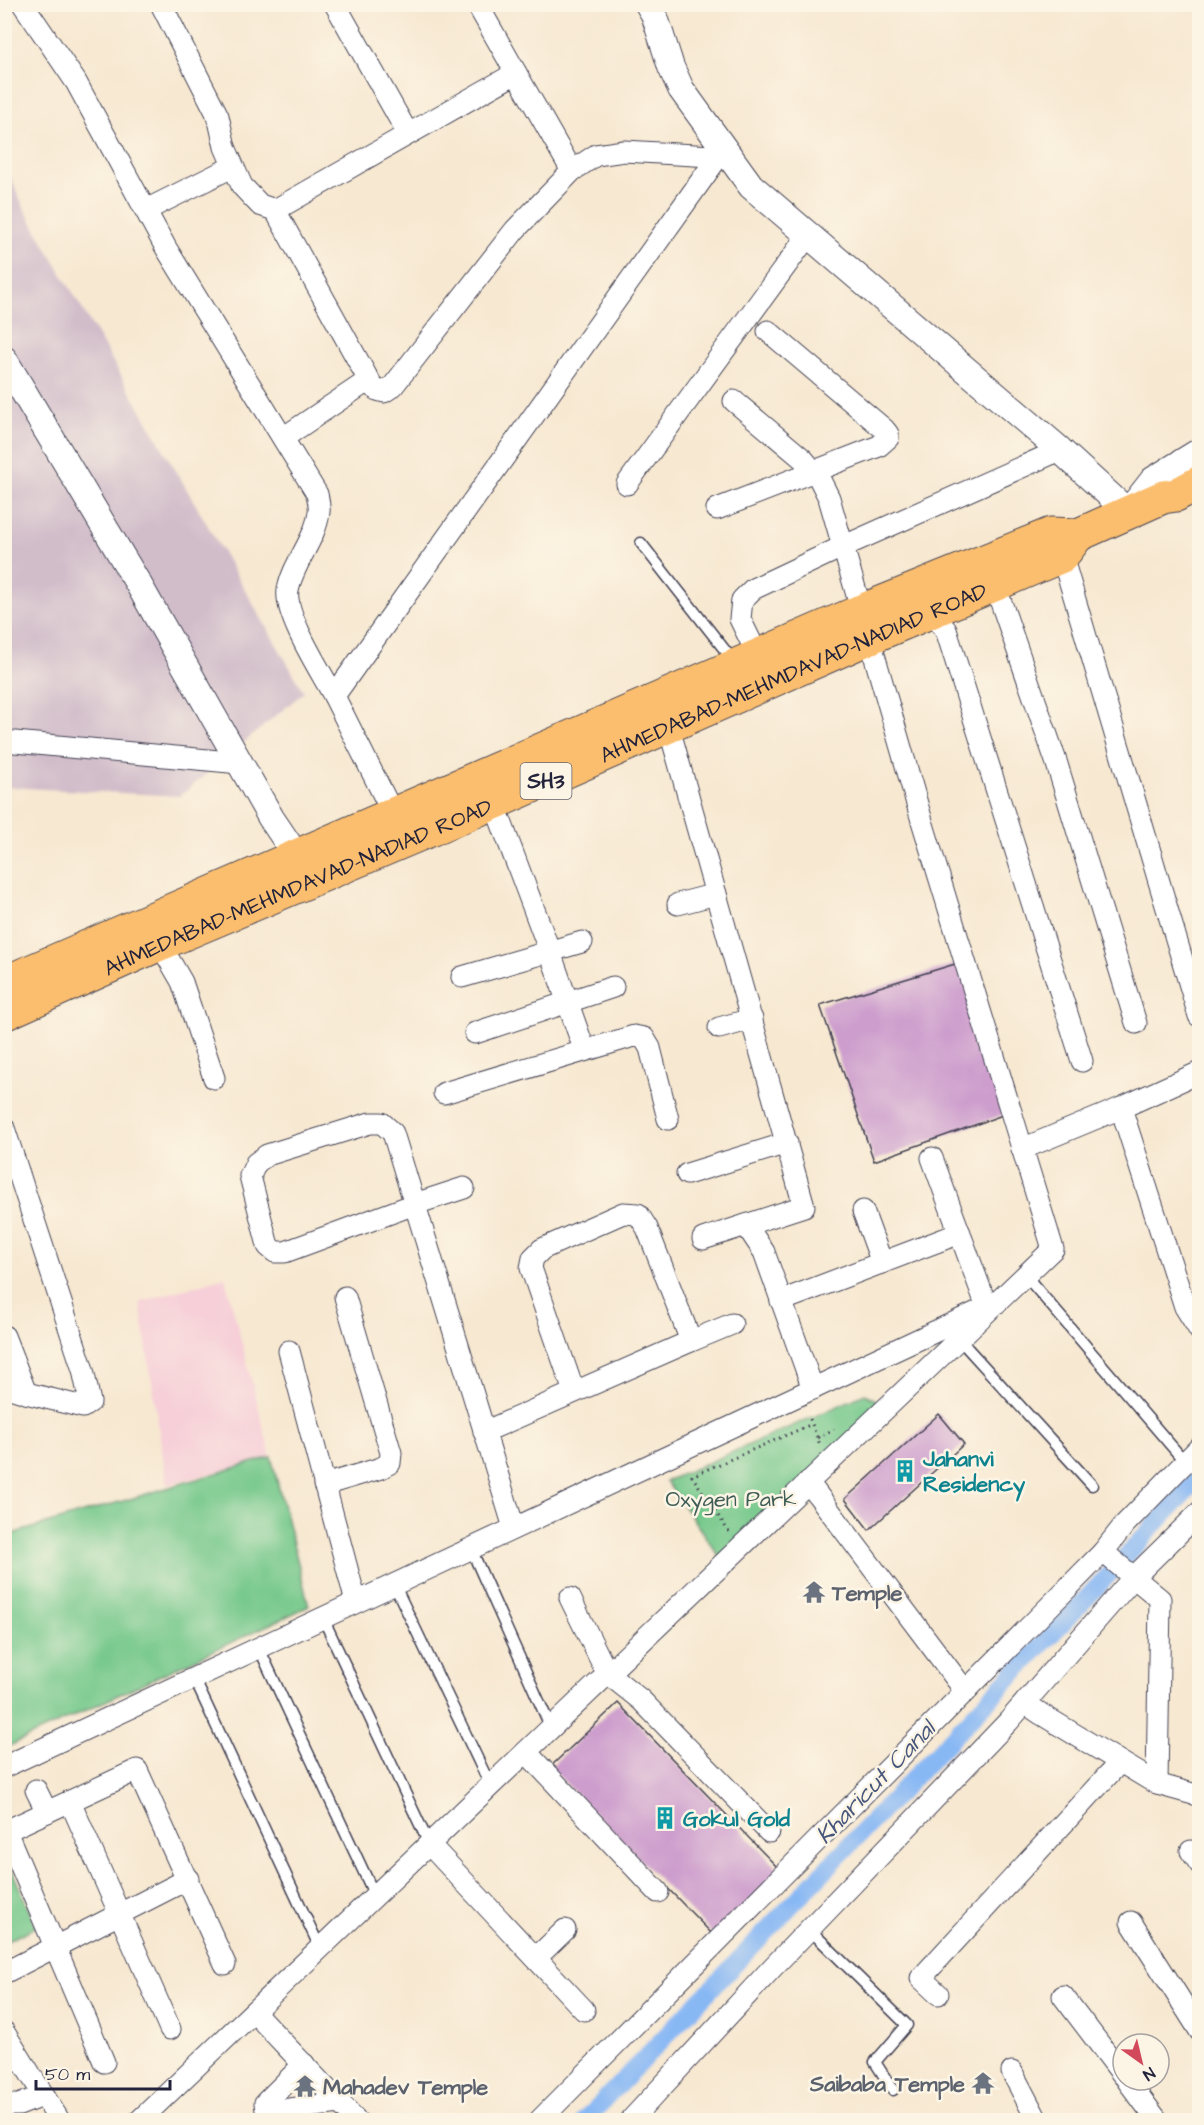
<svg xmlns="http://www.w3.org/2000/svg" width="1204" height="2125" font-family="'Architects Daughter',sans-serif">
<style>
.built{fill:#f6cfd8}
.industrial{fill:#d1bdca}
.green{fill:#75c88b;stroke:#4c7563;stroke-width:1.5}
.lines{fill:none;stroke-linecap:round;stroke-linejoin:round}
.canal{stroke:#88b8f4;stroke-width:18}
.building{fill:#cd9ecd}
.service-casing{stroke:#424052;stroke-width:13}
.minor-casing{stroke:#424052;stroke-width:23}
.tertiary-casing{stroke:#424052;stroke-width:28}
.primary-casing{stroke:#424052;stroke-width:35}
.path{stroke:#424052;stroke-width:3;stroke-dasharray:1.5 4.5;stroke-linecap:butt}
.service{stroke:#fff;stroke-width:10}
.minor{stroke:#fff;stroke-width:21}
.tertiary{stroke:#fff;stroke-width:26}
.primary{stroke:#fbbe6e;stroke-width:33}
.labels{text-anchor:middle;stroke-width:5;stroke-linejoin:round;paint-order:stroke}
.shield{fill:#fcf5e5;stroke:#63616e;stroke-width:1.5}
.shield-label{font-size:21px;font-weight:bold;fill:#22223b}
.street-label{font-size:22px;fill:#22223b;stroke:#fcf5e5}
.culture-label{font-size:22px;font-weight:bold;fill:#0d838f;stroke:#fcf5e5;text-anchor:start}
.park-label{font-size:22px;fill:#3f5c57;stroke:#fcf5e5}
.worship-label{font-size:22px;font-weight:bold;fill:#5b616d;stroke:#fcf5e5;text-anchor:start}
.water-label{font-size:24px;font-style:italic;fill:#46567c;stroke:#fcf5e5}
</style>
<rect width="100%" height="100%" fill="#fcf5e5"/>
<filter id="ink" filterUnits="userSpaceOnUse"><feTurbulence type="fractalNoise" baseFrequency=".0167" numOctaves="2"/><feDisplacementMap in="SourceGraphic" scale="12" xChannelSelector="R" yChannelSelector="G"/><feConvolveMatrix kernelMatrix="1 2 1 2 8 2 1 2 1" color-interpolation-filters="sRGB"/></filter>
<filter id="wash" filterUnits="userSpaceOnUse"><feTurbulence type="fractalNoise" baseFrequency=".008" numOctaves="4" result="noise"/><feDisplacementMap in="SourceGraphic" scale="24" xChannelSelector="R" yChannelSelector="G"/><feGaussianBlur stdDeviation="1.35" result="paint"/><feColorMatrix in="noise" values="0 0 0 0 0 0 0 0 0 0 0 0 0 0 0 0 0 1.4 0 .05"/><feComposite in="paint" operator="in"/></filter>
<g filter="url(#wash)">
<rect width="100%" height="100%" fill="#f7e8d1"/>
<!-- built -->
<polygon class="built" points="225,1277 271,1457 167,1485 140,1302"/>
<!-- industrial -->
<polygon class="industrial" points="4,163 25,210 304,692 180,796 5,787"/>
<!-- green -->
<g class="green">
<polygon points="865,1394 876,1400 881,1412 724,1563 666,1481"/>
<polygon points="271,1457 309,1606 5,1748 5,1536"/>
<polygon points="6,1856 36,1927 5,1942 4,1857"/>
</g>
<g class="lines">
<!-- canal -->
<polyline class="canal" points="585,2120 1097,1587 1200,1476"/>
</g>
<g id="blocks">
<!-- building -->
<g class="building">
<polygon points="965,961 1011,1112 874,1161 820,1005"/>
<polygon points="939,1414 964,1444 869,1530 845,1499"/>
<polygon points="618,1703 779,1869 715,1937 550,1767"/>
</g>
</g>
</g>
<g filter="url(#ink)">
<use href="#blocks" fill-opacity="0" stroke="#424052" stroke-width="1.5"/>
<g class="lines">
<!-- service casing -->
<g class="service-casing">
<g id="service">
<polyline points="641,543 735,663"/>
<polyline points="1025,1275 1186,1463"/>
<polyline points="959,1339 1092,1485"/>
<polyline points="471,1549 551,1728"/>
<polyline points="394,1584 491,1787"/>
<polyline points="323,1618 429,1844"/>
<polyline points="259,1648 375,1896"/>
<polyline points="194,1678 320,1948"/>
<polyline points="809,1929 907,2025 875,2062 893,2090"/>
</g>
</g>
<!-- minor casing -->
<g class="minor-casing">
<g id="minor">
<path d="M23,4L76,82L166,248L317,494C318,499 320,506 319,512C316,539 293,563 288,590C284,615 321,672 334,696"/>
<polyline points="161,4 218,116 225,147 242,186 260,205 275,210"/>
<polyline points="335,4 408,134"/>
<polyline points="477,4 516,73"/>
<polyline points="572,171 516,73 275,210 372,386 377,390 384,392 393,386 515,230 572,171 596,155 624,151 729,157"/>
<polyline points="146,210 232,167"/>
<polyline points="283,438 369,380"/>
<polyline points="627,484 809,234"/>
<polyline points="717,509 879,446 888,438 888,434 884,429 768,331"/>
<polyline points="1062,556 1199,1016"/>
<polyline points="995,585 1056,761 1136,1023"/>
<polyline points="932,613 946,630 1082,1061"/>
<polyline points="758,656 740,619 742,600 753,589 842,547 1060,450"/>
<polyline points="669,728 804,1206 703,1239"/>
<polyline points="4,741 240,763"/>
<polyline points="494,803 550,952 584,1049"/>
<polyline points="393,814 334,696 718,157"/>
<polyline points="678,904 716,894"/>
<polyline points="160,944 182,982 214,1078"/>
<polyline points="462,977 582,942"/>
<polyline points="719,1028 752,1019"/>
<polyline points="475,1033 613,987"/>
<polyline points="444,1093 634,1036 644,1038 650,1048 668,1119"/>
<polyline points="1121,1108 1185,1307 1200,1331"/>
<polyline points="4,1128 83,1370 90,1402 83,1407 26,1393 4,1386"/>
<polyline points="1022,1149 1121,1108 1200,1072"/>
<polyline points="932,1158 987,1307"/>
<polyline points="687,1174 787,1143"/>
<polyline points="464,1188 415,1204 285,1252 275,1252 268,1246 250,1176 256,1163 267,1155 370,1123 382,1123 393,1133 514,1528"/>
<polyline points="863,1211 882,1263"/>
<polyline points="746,1225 764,1252 813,1389"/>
<polyline points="781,1301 960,1233"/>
<polyline points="4,1336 26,1393"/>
<polyline points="691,1341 732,1324"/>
<polyline points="289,1351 356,1602"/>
<polyline points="484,1432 691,1341 647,1228 638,1214 623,1213 542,1249 533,1258 531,1268 574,1392"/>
<polyline points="808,1482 966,1692"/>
<polyline points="324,1485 381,1468 390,1463 391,1453 345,1297"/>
<polyline points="1103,1552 1160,1599 1157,1784"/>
<polyline points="570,1598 607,1673 641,1700 769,1832"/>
<polyline points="1025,1703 1041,1714 1157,1784 1200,1796"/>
<polyline points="526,1752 658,1892"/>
<polyline points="4,1767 979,1311"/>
<polyline points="36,1790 47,1812"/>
<polyline points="70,1801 170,2029"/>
<polyline points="429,1844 584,2010"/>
<polyline points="1191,1851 1200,1864"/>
<polyline points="1131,1922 1200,2031"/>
<polyline points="536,1958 565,1930"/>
<polyline points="4,1973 188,1879"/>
<polyline points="938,1994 921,1978 1120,1762"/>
<polyline points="1063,1996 1123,2075"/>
<polyline points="254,2012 356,2120"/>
<polyline points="4,2032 59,2120"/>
<polyline points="104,2062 6,1831 137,1770 225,1964"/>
<polyline points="304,2064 265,2103 266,2110 273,2111 340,2103"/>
<polyline points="1012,2072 1037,2120"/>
<polyline points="1127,2080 1157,2120"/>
<polyline points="4,2105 19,2105 44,2095"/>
<polyline points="140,2120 1053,1249 922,821 829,498 819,478 803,459 734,401"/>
<polyline points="540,2120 1036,1620 1103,1552 1125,1524 1200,1447"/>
<polyline points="631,2120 772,1968 1008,1722 1133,1578 1200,1512"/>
</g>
</g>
<!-- tertiary casing -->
<g class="tertiary-casing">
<g id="tertiary">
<polyline points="648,4 654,14 671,67 681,89 751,186 1060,450 1128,512 1153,480 1200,451"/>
<polyline points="4,359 139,585 271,818 306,870"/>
</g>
</g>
<!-- primary casing -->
<g class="primary-casing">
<g id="primary">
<polyline points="4,983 861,611 1051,534 1078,535 1163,497 1176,495 1200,482"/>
<path id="s1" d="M4,1014L160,944L494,803L869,638L1062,556L1078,535"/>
</g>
</g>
<!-- path -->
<g class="path">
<polyline points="810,1419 820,1445"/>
<polyline points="818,1438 834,1429"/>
<polyline points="729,1532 692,1476 812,1424"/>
</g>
<!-- service -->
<use href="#service" class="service"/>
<!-- minor -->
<use href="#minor" class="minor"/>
<!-- tertiary -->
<use href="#tertiary" class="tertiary"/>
<!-- primary -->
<use href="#primary" class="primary"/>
</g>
</g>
<!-- icons -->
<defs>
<g id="building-bare" transform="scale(1.8)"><path d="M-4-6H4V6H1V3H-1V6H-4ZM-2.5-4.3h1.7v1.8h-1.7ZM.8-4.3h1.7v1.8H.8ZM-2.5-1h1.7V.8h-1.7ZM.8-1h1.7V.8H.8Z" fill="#0f9aa8" stroke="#fcf5e5" stroke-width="2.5" paint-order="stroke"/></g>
<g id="temple-bare" transform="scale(1.8)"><path d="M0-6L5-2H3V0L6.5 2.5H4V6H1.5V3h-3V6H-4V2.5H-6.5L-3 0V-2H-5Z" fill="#6b7280" stroke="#fcf5e5" stroke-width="2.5" paint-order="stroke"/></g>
</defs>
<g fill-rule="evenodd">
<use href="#building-bare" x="905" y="1471"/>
<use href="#temple-bare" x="814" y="1592"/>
<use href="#building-bare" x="665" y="1818"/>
<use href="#temple-bare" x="983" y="2083"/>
<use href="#temple-bare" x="305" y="2086"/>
</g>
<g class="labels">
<!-- shield labels -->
<rect class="shield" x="520.5" y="763" width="51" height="36" rx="4.5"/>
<g class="shield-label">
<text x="546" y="788">SH3</text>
</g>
<!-- street labels -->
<g class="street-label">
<text dy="8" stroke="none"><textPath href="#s1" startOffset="860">AHMEDABAD-MEHMDAVAD-NADIAD ROAD</textPath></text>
<text dy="8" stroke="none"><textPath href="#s1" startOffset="320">AHMEDABAD-MEHMDAVAD-NADIAD ROAD</textPath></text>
</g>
<!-- culture labels -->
<g class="culture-label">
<text x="923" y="1466">Jahanvi<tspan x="923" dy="25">Residency</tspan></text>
<text x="683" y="1826">Gokul Gold</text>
</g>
<!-- park labels -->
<g class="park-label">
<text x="731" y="1506">Oxygen Park</text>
</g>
<!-- worship labels -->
<g class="worship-label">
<text x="832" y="1600">Temple</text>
<text x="965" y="2091" text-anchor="end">Saibaba Temple</text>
<text x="323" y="2094">Mahadev Temple</text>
</g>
<!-- water labels -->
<g class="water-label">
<text transform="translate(875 1782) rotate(-46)" y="8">Kharicut Canal</text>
</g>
</g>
<!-- margin -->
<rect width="1204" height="2125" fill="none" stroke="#fcf5e5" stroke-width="24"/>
<!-- north arrow -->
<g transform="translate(1141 2062) rotate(146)"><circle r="28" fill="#fcf5e5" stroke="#a5a1a1" stroke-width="1.5"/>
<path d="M0-4.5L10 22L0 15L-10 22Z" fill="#d1495b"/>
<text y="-9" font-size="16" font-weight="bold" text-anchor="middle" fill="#22223b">N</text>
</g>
<!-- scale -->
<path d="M36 2080v9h134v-9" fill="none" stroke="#22223b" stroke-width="3"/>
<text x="45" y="2080" font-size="18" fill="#22223b" stroke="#fcf5e5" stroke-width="4.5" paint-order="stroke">50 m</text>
</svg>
